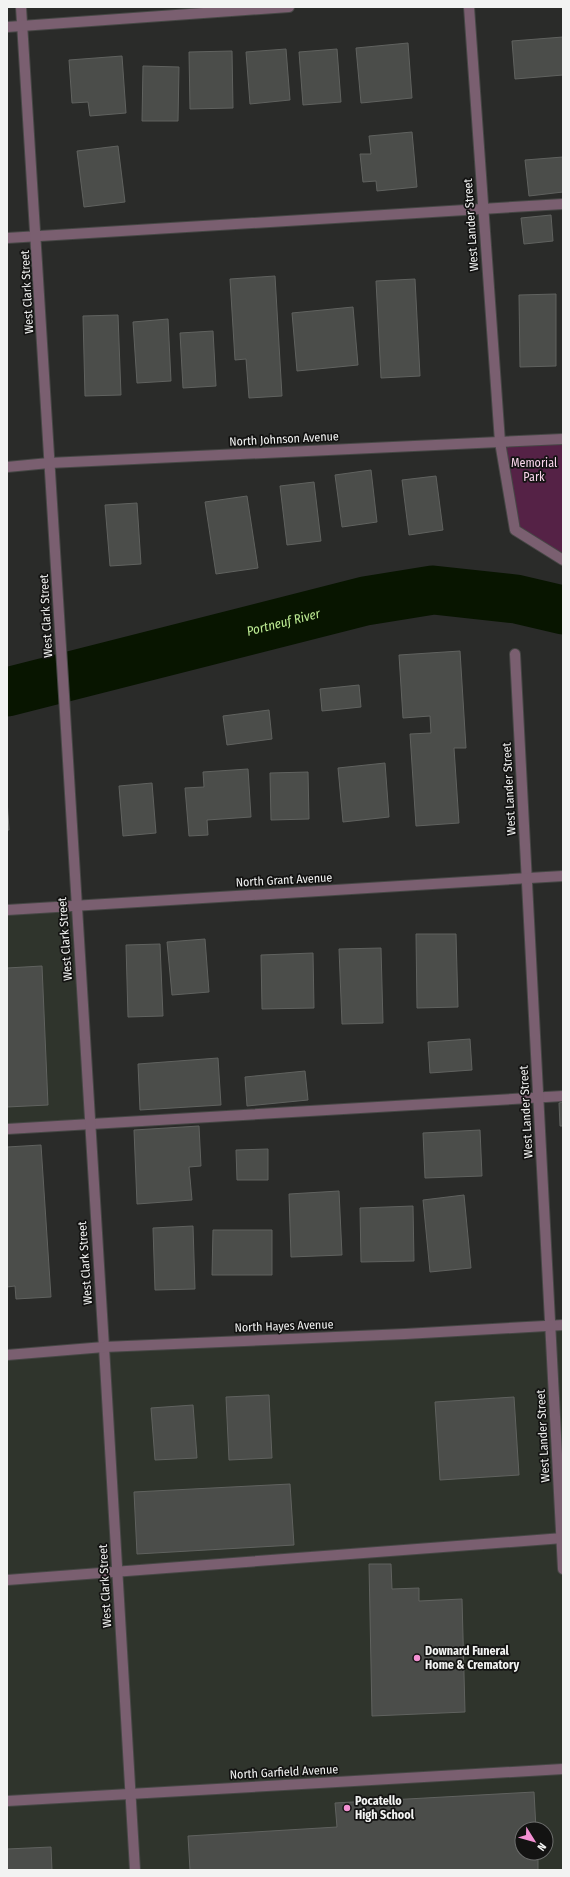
<svg xmlns="http://www.w3.org/2000/svg" width="570" height="1877" font-family="'Fira Sans Condensed',sans-serif">
<style>
.built{fill:#2f342c;fill-rule:evenodd}
.green{fill:#552246}
.lines{fill:none;stroke-linecap:round;stroke-linejoin:round}
.river{stroke:#081500;stroke-width:49}
.building{fill:#4b4d4a;stroke:#60625f}
.service-casing{stroke:#464745;stroke-width:12}
.minor-casing{stroke:#464745;stroke-width:12}
.tertiary-casing{stroke:#464745;stroke-width:12}
.service{stroke:#7a5f70;stroke-width:10}
.minor{stroke:#7a5f70;stroke-width:10}
.tertiary{stroke:#7a5f70;stroke-width:10}
.poi-dot{fill:#f491d3;stroke:#131312;stroke-width:1.5}
.labels{text-anchor:middle;stroke-width:3.5;stroke-linejoin:round;paint-order:stroke}
.street-label{font-size:12px;fill:#f2f3f2;stroke:#131312}
.park-label{font-size:12px;fill:#f9d5eb;stroke:#131312}
.poi-label{font-size:12px;font-weight:bold;fill:#f2f3f2;stroke:#131312;text-anchor:start}
.water-label{font-size:13px;font-style:italic;fill:#bfed94;stroke:#131312}
</style>
<rect width="100%" height="100%" fill="#2a2b29"/>
<!-- built -->
<g class="built">
<polygon points="76,906 89,1125 7,1129 7,910"/>
<path d="M563,1325V1870H7V1354ZM522,1829H546V1853H522Z"/>
</g>
<!-- green -->
<polygon class="green" points="563,439 563,560 515,530 500,442"/>
<g class="lines">
<!-- river -->
<path class="river" id="s1" d="M7,692L365,601L433,590L516,599L563,610"/>
</g>
<!-- building -->
<g class="building">
<polygon points="563,37 563,75 515,79 512,41"/>
<polygon points="408,43 412,98 361,103 356,48"/>
<polygon points="286,49 290,100 250,104 246,52"/>
<polygon points="337,49 341,102 303,105 299,52"/>
<polygon points="232,51 233,108 190,109 189,52"/>
<polygon points="122,56 126,113 90,116 88,102 72,103 69,60"/>
<polygon points="143,66 179,67 178,121 142,121"/>
<polygon points="412,132 417,187 377,191 376,181 363,182 360,154 371,154 369,136"/>
<polygon points="118,146 125,202 84,207 77,151"/>
<polygon points="563,157 563,192 529,196 525,160"/>
<polygon points="551,215 553,241 524,244 521,218"/>
<polygon points="275,276 282,396 249,398 246,359 235,360 230,279"/>
<polygon points="415,279 420,376 381,378 376,281"/>
<polygon points="556,294 556,366 520,367 519,295"/>
<polygon points="353,307 358,365 297,371 292,313"/>
<polygon points="118,315 121,395 85,396 83,316"/>
<polygon points="168,319 171,381 137,383 133,322"/>
<polygon points="213,331 216,386 183,388 180,333"/>
<polygon points="371,470 377,522 342,527 335,475"/>
<polygon points="436,476 443,530 409,535 402,480"/>
<polygon points="314,482 321,541 287,545 280,486"/>
<polygon points="247,496 258,568 216,574 205,502"/>
<polygon points="137,503 141,564 110,566 105,505"/>
<polygon points="460,651 466,748 454,748 459,823 416,826 410,734 431,733 430,716 403,718 399,655"/>
<polygon points="359,685 361,707 322,711 320,689"/>
<polygon points="269,710 272,739 227,745 223,716"/>
<polygon points="385,763 389,817 343,822 338,768"/>
<polygon points="248,769 251,817 207,820 208,835 189,836 185,788 204,787 203,772"/>
<polygon points="308,772 309,819 271,820 270,773"/>
<polygon points="152,783 156,833 123,836 119,786"/>
<polygon points="7,799 9,830 7,830"/>
<polygon points="416,934 456,934 458,1007 417,1008"/>
<polygon points="205,939 209,992 172,995 167,942"/>
<polygon points="160,944 163,1016 128,1017 126,945"/>
<polygon points="381,948 383,1023 342,1024 339,949"/>
<polygon points="313,953 314,1008 262,1009 261,955"/>
<polygon points="42,966 48,1105 7,1107 7,968"/>
<polygon points="470,1039 472,1070 430,1073 428,1042"/>
<polygon points="218,1058 221,1105 140,1110 138,1064"/>
<polygon points="305,1071 308,1100 247,1106 245,1077"/>
<polygon points="563,1102 563,1126 560,1126 559,1103"/>
<polygon points="199,1126 201,1166 189,1167 192,1200 137,1204 134,1130"/>
<polygon points="480,1130 482,1176 425,1178 423,1133"/>
<polygon points="41,1145 51,1297 16,1299 15,1286 7,1287 7,1147"/>
<polygon points="268,1149 268,1180 237,1180 236,1150"/>
<polygon points="339,1191 342,1255 291,1257 289,1194"/>
<polygon points="464,1195 471,1268 430,1272 423,1200"/>
<polygon points="413,1206 414,1261 361,1262 360,1208"/>
<polygon points="193,1226 195,1289 155,1290 153,1228"/>
<polygon points="213,1230 272,1230 272,1275 212,1275"/>
<polygon points="269,1395 272,1458 229,1460 226,1397"/>
<polygon points="514,1397 519,1475 440,1480 435,1402"/>
<polygon points="193,1405 197,1458 155,1460 151,1408"/>
<polygon points="290,1484 294,1545 137,1554 134,1492"/>
<polygon points="369,1564 391,1564 392,1589 419,1588 419,1601 462,1599 465,1712 372,1716"/>
<polygon points="534,1792 536,1829 522,1829 522,1853 538,1853 538,1870 190,1870 188,1836 337,1827 335,1803"/>
<polygon points="51,1847 52,1870 7,1870 7,1849"/>
</g>
<g class="lines">
<!-- service casing -->
<g class="service-casing">
<g id="service">
<polyline points="7,238 563,204"/>
<polyline points="7,1129 563,1096"/>
<polyline points="7,1580 563,1538"/>
</g>
</g>
<!-- minor casing -->
<g class="minor-casing">
<g id="minor">
<path d="M21,7C51,454 75,900 104,1347"/>
<polyline points="469,7 500,442 515,530 563,560"/>
<polyline points="7,27 289,7"/>
<polyline points="7,467 49,463 563,439"/>
<polyline points="515,654 563,1569"/>
<polyline points="7,910 563,876"/>
</g>
</g>
<!-- tertiary casing -->
<g class="tertiary-casing">
<g id="tertiary">
<polyline points="104,1347 135,1870"/>
<polyline points="7,1355 104,1347 405,1334 563,1325"/>
<polyline points="7,1801 563,1769"/>
</g>
</g>
<!-- service -->
<use href="#service" class="service"/>
<!-- minor -->
<use href="#minor" class="minor"/>
<!-- tertiary -->
<use href="#tertiary" class="tertiary"/>
</g>
<!-- markers -->
<g class="poi-dot">
<circle cx="417" cy="1658" r="4"/>
<circle cx="347" cy="1808" r="4"/>
</g>
<g class="labels">
<!-- street labels -->
<g class="street-label">
<text transform="translate(471 225) rotate(-94)" y="4">West Lander Street</text>
<text transform="translate(27 292) rotate(-93)" y="4">West Clark Street</text>
<text transform="translate(284 439) rotate(-3)" y="4">North Johnson Avenue</text>
<text transform="translate(46 616) rotate(-93)" y="4">West Clark Street</text>
<text transform="translate(509 789) rotate(-93)" y="4">West Lander Street</text>
<text transform="translate(284 880) rotate(-3)" y="4">North Grant Avenue</text>
<text transform="translate(65 939) rotate(-94)" y="4">West Clark Street</text>
<text transform="translate(526 1112) rotate(-93)" y="4">West Lander Street</text>
<text transform="translate(85 1263) rotate(-94)" y="4">West Clark Street</text>
<text transform="translate(284 1326) rotate(-2)" y="4">North Hayes Avenue</text>
<text transform="translate(543 1436) rotate(-93)" y="4">West Lander Street</text>
<text transform="translate(105 1586) rotate(-93)" y="4">West Clark Street</text>
<text transform="translate(284 1772) rotate(-3)" y="4">North Garfield Avenue</text>
</g>
<!-- park labels -->
<g class="park-label">
<text x="534" y="467">Memorial<tspan x="534" dy="14">Park</tspan></text>
</g>
<!-- poi labels -->
<g class="poi-label">
<text x="425" y="1655">Downard Funeral<tspan x="425" dy="14">Home &amp; Crematory</tspan></text>
<text x="355" y="1805">Pocatello<tspan x="355" dy="14">High School</tspan></text>
</g>
<!-- water labels -->
<g class="water-label">
<text dy="5" stroke="none"><textPath href="#s1" startOffset="285">Portneuf River</textPath></text>
</g>
</g>
<!-- border -->
<rect width="570" height="1877" fill="none" stroke="#f2f3f2" stroke-width="16"/>
<!-- north arrow -->
<g transform="translate(534 1841) rotate(127)"><circle r="19" fill="#131312" stroke="#6c6d6c"/>
<path d="M0-3L7 15L0 10L-7 15Z" fill="#f491d3"/>
<text y="-6" font-size="11" font-weight="bold" text-anchor="middle" fill="#f2f3f2">N</text>
</g>
</svg>
